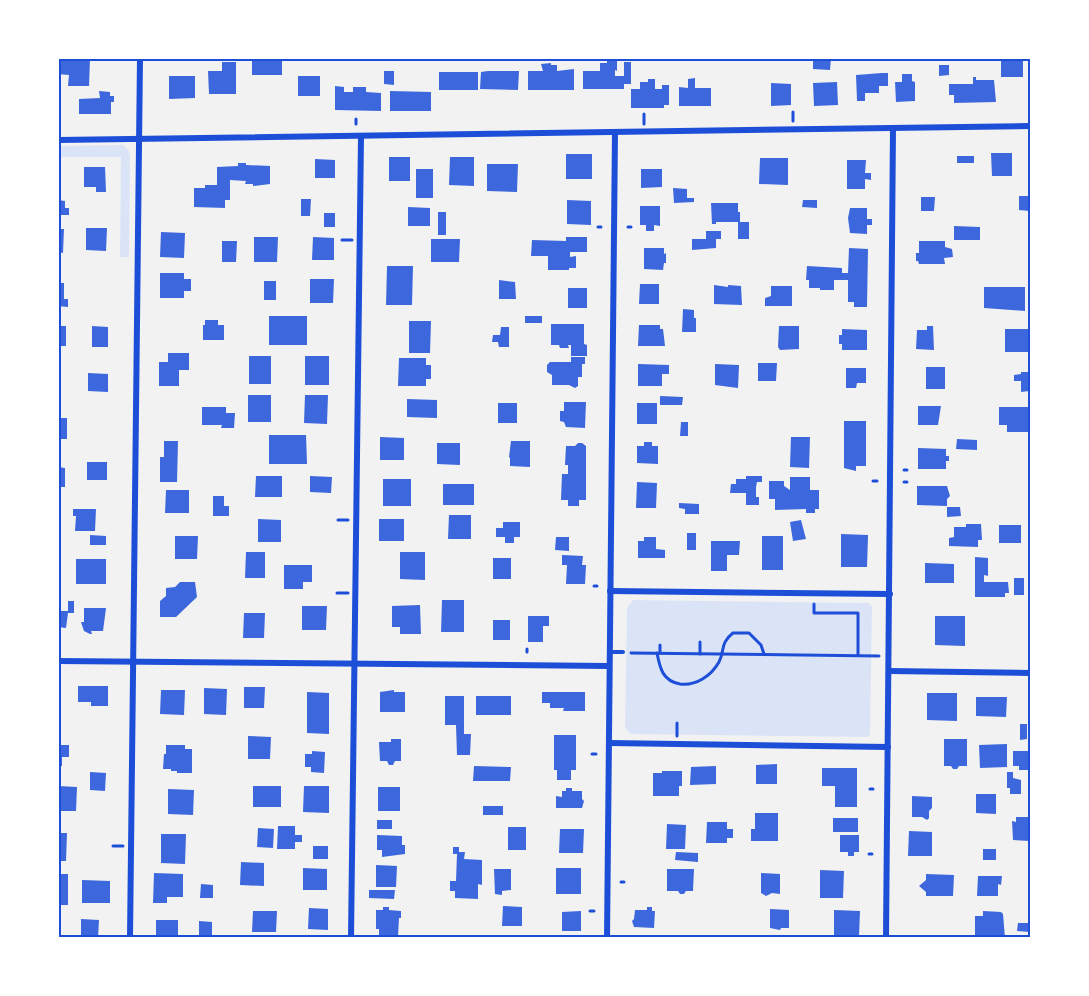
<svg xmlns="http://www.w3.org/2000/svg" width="1089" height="996" font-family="'Titillium Web',sans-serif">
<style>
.green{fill:#dbe4f7}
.building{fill:#3d67dc}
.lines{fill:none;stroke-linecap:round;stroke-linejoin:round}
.path{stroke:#1d4ed8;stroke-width:3}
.service{stroke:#1d4ed8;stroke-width:4}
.minor{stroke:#1d4ed8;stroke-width:6}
.neatline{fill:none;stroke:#1d4ed8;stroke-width:2}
</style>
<rect width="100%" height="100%" fill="#f2f2f2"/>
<!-- green -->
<g class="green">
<polygon points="123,145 129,151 130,156 129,257 120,257 121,157 59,157 59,146"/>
<polygon points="633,600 869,603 872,607 870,735 868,737 631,734 625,728 627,608"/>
</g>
<!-- building -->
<g class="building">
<polygon points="58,58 90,58 89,86 68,86 69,75 58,74"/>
<rect x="252" y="58" width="30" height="17"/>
<polygon points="607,58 617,60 617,71 615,70 615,76 624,76 624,62 631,62 631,84 624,84 624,89 583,89 583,71 600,71 600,63 607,63"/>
<polygon points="813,58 831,58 830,70 813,69"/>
<rect x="1001" y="58" width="22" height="19"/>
<polygon points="222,62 236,62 236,94 209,94 208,71 222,71"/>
<polygon points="551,63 551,65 557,65 557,71 574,69 574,90 528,90 528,71 543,71 541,64"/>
<polygon points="939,65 949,65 949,75 939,76"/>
<polygon points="384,71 394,71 394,85 384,84"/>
<polygon points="488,71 519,71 518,90 480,89 481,72"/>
<rect x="439" y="72" width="39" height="18"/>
<polygon points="882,73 888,73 888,86 879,86 879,93 865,93 865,101 857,101 856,75"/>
<polygon points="902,74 912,74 912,81 915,82 915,101 896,102 895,82 902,82"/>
<polygon points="169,76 195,76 195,98 169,99"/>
<rect x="298" y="76" width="22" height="20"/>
<polygon points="973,77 976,77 976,80 994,80 996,102 954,103 954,95 949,95 949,84 973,84"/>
<polygon points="695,78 695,88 711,88 711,106 679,106 679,87 688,88 688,79"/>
<polygon points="648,79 655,79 655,89 662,89 662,85 669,85 669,105 664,105 664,108 631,108 631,89 640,89 640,82 648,82"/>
<polygon points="837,82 838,105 814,106 813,83"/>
<polygon points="771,83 791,84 791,105 771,106"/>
<polygon points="335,86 344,87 344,92 353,92 353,87 366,87 366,92 381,93 381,111 335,110"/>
<polygon points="99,91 110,92 110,96 114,96 114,102 111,102 111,114 79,114 79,99 100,98"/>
<polygon points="390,91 431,92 431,111 390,111"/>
<polygon points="991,153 1012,153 1012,176 992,176"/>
<rect x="566" y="154" width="26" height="25"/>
<rect x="957" y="156" width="17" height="7"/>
<rect x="389" y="157" width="21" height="24"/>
<polygon points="450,157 474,157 474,186 449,185"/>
<polygon points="760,158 788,158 788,185 759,184"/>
<polygon points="315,159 335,160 335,178 315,178"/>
<polygon points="847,160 866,160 865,173 871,173 871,180 865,179 865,189 847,189"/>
<polygon points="238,163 246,163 246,165 270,166 270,184 253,186 253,184 245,184 246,181 230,180 230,200 225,200 225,208 194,207 194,188 205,188 205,185 217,185 217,167 238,166"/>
<polygon points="487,164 518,164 517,192 487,191"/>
<polygon points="84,167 105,167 106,192 96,192 96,187 84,187"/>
<rect x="416" y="169" width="17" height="29"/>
<polygon points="641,169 662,169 662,187 641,188"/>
<polygon points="673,188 687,189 687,198 694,198 694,202 674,203"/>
<polygon points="1019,196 1030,196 1030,211 1019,210"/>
<polygon points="921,197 935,197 934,211 921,211"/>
<polygon points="301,199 311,199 310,216 301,216"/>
<polygon points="58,200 65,201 65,208 69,208 69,215 58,215"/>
<polygon points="567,200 591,201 591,225 567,224"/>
<polygon points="803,200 817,200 817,208 802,207"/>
<polygon points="711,203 738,203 738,212 740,212 740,222 749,222 749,239 738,239 738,222 716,222 716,224 712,224"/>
<polygon points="640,206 660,206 660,226 654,225 654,231 646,231 646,225 640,225"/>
<polygon points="408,207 430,208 430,226 408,226"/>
<polygon points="850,208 867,208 867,219 872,219 872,225 867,225 867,234 850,233 848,218"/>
<rect x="438" y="212" width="8" height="23"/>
<rect x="324" y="213" width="11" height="14"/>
<polygon points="954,226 980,227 980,240 954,240"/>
<polygon points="86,228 107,228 106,251 86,250"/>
<polygon points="58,229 64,229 63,253 58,252"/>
<polygon points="706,231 721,231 721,239 716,239 716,248 692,250 692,239 706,239"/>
<polygon points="161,232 185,233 184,258 160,257"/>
<polygon points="254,237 278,237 277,262 254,262"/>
<polygon points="313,237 334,238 334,260 312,260"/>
<polygon points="566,237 587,237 587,252 570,252 570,257 576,256 576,268 569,268 569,270 548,270 548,256 531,256 532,240 566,241"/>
<polygon points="431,239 460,239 459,262 431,262"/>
<polygon points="222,241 237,241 236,262 222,262"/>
<polygon points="919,241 945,241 945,247 952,249 953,257 944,258 945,264 919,264 918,261 916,261 916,253 919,253"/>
<polygon points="644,248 664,248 664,254 666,253 666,263 664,263 663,270 644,269"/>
<polygon points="849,248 868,249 867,307 854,307 854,302 848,302 848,280 834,280 834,290 820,290 820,288 809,288 809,280 806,280 807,266 842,268 842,273 848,273"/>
<polygon points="387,266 413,266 412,305 386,305"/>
<polygon points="160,273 184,273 184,279 191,279 191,291 184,291 184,298 160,298"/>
<polygon points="310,279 334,279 333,303 310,303"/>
<polygon points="499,280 515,282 516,299 499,299"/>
<rect x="264" y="281" width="12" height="19"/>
<polygon points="58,283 64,283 64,299 68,299 68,307 58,306"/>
<polygon points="640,284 659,284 659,304 639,304"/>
<polygon points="714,285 728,287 728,285 741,286 742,305 714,304"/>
<polygon points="771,286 792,286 792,306 765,306 765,298 771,296"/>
<polygon points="984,287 1025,287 1025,311 984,308"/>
<rect x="568" y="288" width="19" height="20"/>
<polygon points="683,309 694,310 694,318 696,318 696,332 682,332"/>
<rect x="269" y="316" width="38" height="29"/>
<rect x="525" y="316" width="17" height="7"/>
<polygon points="205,320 218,320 218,325 224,325 224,340 203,340 203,325 205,325"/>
<polygon points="409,321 431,321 430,353 409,353"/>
<polygon points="551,324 584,324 584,344 587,345 587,356 571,356 571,345 568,345 569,348 560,348 559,345 551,345"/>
<polygon points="639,325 660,325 660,329 663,329 665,346 638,346"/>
<rect x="58" y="326" width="8" height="20"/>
<polygon points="92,326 108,327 108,347 92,347"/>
<polygon points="779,326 799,326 799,349 780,350 778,347"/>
<polygon points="927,326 933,326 934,350 916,349 917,330 927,330"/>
<polygon points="501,327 509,327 509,347 499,347 498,342 492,342 493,335 500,335"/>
<polygon points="842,329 867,330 867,350 842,350 842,344 839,344 839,335 842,335"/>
<rect x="1005" y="329" width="25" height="23"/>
<polygon points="168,353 189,353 189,370 179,370 179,386 159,386 159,362 168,362"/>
<rect x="249" y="356" width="22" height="28"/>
<rect x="305" y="356" width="24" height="29"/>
<polygon points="571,357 585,357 585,364 582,364 582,377 578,377 578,386 575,388 569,385 552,385 552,375 547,372 547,365 550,362 571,362"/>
<polygon points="399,358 426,358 426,365 431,365 431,379 426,379 426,386 398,386"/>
<polygon points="758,363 777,363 776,381 758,381"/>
<polygon points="638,364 669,365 669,374 662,374 662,386 638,386"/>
<polygon points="715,364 739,365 738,388 715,385"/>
<rect x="926" y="367" width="19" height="22"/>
<polygon points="846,368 866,368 866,383 857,383 856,388 846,388"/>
<polygon points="1021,372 1030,372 1029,391 1021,392 1021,381 1014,381 1014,375 1021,374"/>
<polygon points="88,373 108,374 108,392 88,391"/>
<rect x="248" y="395" width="23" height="27"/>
<polygon points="305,395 328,395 327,424 304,423"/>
<polygon points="660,396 683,397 682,405 660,405"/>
<polygon points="407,399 437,400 437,418 407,417"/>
<polygon points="564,402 586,402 585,428 566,427 564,422 560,421 560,411 564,411"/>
<rect x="498" y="403" width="19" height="20"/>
<rect x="637" y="403" width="20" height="21"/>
<polygon points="918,406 941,406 938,425 918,425"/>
<polygon points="202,407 226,407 226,413 235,413 234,428 221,428 222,425 202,425"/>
<polygon points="999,407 1029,407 1029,432 1007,432 1007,425 999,425"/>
<rect x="58" y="418" width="9" height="21"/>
<polygon points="844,421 866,421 866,466 856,466 856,471 844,468"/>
<polygon points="681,422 688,422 688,436 680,436"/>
<polygon points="269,435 306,435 307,464 269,464"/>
<polygon points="380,437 404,438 404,460 380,460"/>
<polygon points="791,437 810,437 809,468 790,467"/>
<polygon points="957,439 977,440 977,450 956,449"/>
<polygon points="164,441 178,441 177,482 160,482 160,457 164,457"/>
<polygon points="511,441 530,441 530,467 510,466 510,458 509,457"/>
<polygon points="644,442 652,442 652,446 658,446 658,464 637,463 637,446 644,446"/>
<polygon points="437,443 460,443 460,465 437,464"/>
<polygon points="578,443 582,443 586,446 586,500 579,500 579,506 568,506 568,500 561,500 562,474 568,474 568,465 565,465 566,446 575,446"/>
<polygon points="918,448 946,449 946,456 949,456 949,461 946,461 946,469 918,469"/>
<rect x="87" y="462" width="20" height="18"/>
<polygon points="58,467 65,468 65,487 58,487"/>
<polygon points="256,476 282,476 282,497 255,497"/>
<polygon points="310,476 332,477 331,493 310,492"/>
<polygon points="746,476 762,476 762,482 757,482 756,487 756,497 759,497 759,505 746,505 746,493 730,493 731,484 736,484 736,479 746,479"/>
<polygon points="790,477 810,477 810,490 819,490 819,509 815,509 815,513 806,513 806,509 775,510 775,499 769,499 769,481 784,481 784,486 790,490"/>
<rect x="383" y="479" width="28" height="27"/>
<polygon points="637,482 657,483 656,508 636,508"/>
<rect x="443" y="484" width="31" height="21"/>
<polygon points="917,486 947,486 950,496 947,499 947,506 917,505"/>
<polygon points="166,490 189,490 189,513 165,513"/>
<polygon points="213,496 224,496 224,506 229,506 229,516 213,516"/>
<polygon points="679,503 699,504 699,514 685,514 685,509 679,508"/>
<polygon points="947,507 960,507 961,516 947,517"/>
<polygon points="73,509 96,509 95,531 75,531 76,516 73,516"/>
<polygon points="449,515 471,515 471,539 448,539"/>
<polygon points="258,519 281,520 281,542 258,542"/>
<rect x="379" y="519" width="25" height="22"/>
<polygon points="801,520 806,539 793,541 790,522"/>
<polygon points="503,522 520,522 520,537 514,537 514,543 505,543 505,537 496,537 496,528 503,528"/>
<polygon points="966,524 981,524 982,540 978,540 978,547 949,546 949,538 954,537 954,527 966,527"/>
<rect x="999" y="525" width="22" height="18"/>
<rect x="687" y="533" width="9" height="17"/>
<polygon points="841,534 868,535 867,567 841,567"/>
<polygon points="90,535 106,536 106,545 90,545"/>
<polygon points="175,536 198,536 197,559 175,559"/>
<rect x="762" y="536" width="21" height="34"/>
<polygon points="556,537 569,537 569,551 555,550"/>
<polygon points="644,537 656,537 656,549 665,550 665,558 638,558 638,541 644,541"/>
<polygon points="711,541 740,541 739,555 727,555 727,571 711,571"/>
<polygon points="246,552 265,552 265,578 245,578"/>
<polygon points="400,552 425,552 425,580 400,579"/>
<polygon points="562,555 583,556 582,565 586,565 585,584 566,584 567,565 562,565"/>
<polygon points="975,557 988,558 988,576 984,575 984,582 1008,582 1009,593 1005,593 1005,597 975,597"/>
<rect x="493" y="558" width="18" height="21"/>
<rect x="76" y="559" width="30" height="25"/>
<polygon points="925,563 954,564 954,583 925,583"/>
<polygon points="284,565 312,565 312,582 303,582 303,589 284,589"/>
<rect x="1014" y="578" width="10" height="17"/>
<polygon points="180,582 195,582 197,597 176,617 160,617 160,601 166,596 166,588 175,587"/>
<polygon points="442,600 464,600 464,632 441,632"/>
<polygon points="68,601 74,601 74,613 68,613 66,628 58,627 58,611 68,611"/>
<polygon points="420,605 421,634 400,634 400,627 392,627 392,606"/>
<polygon points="302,606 327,606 326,630 302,630"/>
<polygon points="84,608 106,608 103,631 91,631 92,634 90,634 84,631 81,622 84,622"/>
<polygon points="244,613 265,613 264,638 243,638"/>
<polygon points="528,616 549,616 549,626 543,626 543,642 528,642"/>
<polygon points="935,616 965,616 965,646 935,645"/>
<rect x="493" y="620" width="17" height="20"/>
<polygon points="78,686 108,686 108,706 91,706 91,702 78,702"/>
<polygon points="244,687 265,687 264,708 244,708"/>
<polygon points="204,688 227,689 226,715 204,714"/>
<polygon points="161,690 185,690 184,715 160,714"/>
<polygon points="394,690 394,692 405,692 405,712 380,712 380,692"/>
<polygon points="307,692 329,693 329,734 307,733"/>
<polygon points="542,692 585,692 585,711 563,711 564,708 550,708 550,703 542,703"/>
<polygon points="927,693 957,693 957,721 927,720"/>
<polygon points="445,696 464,696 464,734 471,734 470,755 457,755 456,725 445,725"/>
<rect x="476" y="696" width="35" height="19"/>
<polygon points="976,697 1007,697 1006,717 976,716"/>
<polygon points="1020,724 1027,724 1027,739 1020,740"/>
<polygon points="554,735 576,735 576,770 571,770 571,780 557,780 557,770 554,770"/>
<polygon points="248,736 271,737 270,759 248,759"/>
<polygon points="391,739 401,739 401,761 395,761 393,765 389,765 387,761 380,761 379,742 391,742"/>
<polygon points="944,739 967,739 967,766 959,766 957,769 953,769 951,766 944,766"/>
<polygon points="1007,744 1007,767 980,768 979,745"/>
<polygon points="60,745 69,745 69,757 62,757 62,766 58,766"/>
<polygon points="166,745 185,745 185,749 192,749 192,773 177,773 177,771 171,771 171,769 163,769 164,754 166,754"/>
<polygon points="312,751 325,752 324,773 311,772 311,767 305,767 305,754 312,754"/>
<polygon points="1013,751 1030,751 1030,770 1019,770 1019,766 1013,766"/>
<polygon points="777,764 777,784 756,784 756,765"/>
<polygon points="474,766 511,767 510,781 473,781"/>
<polygon points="716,766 716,784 690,785 691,767"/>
<polygon points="822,768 857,768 857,807 835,807 835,786 822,786"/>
<polygon points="662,771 682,771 682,786 679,786 679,796 653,796 653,773 662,773"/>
<polygon points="90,772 106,773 105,791 90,790"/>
<polygon points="1007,772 1013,772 1013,778 1021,780 1021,794 1010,794 1010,788 1007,788"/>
<polygon points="58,786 77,787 76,811 58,811"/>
<rect x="253" y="786" width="28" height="21"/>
<polygon points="304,786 329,786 329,813 303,812"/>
<rect x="378" y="787" width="22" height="24"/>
<polygon points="566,788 572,788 572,791 582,791 582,799 584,801 582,808 556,808 556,796 562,797 562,791 566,791"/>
<polygon points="168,789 194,790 193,815 168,814"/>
<polygon points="976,794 996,794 996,814 976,813"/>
<polygon points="912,796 932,797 932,808 929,811 929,818 927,820 922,817 912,817"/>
<rect x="483" y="806" width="20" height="9"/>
<polygon points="755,813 778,813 778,841 751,841 751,829 755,829"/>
<polygon points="1016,817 1030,817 1030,841 1013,840 1012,821 1016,822"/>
<rect x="833" y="818" width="25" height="14"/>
<rect x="377" y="820" width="15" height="9"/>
<polygon points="707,822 727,822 727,829 733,829 733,838 727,838 727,843 706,843"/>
<polygon points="667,824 686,825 685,849 666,849"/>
<polygon points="278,826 295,826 295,835 302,835 302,842 295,842 295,849 277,849"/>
<rect x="508" y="827" width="18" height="23"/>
<polygon points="258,828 274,829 273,848 257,847"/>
<polygon points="560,829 584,829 583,853 559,853"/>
<polygon points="909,831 932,832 932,856 908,856"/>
<polygon points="58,833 67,833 66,861 58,861"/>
<polygon points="161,834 186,834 185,864 161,863"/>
<polygon points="377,835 402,836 402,845 405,845 405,854 382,857 382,850 377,850"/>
<polygon points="840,835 859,835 859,852 854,852 854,856 848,856 848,852 840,852"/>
<rect x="313" y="846" width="15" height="13"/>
<polygon points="453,847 459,847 459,852 465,852 464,859 482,860 482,885 478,884 478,899 455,898 455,891 450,891 450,881 456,881 457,854 453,854"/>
<rect x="983" y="849" width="13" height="11"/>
<polygon points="676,852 698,853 698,862 675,860"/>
<polygon points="241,862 264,863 264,886 240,885"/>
<polygon points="376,865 397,866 396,887 376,887"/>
<polygon points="303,868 327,869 327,890 303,890"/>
<rect x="556" y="868" width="25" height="26"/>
<polygon points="494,869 511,869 511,890 502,891 502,895 495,894"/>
<polygon points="667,869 694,869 693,891 686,891 684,894 680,894 678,891 667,891"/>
<polygon points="820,870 844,871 843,898 820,898"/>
<polygon points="154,873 183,874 183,897 167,897 167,903 153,903"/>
<polygon points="761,873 780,874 780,894 772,893 766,896 761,893"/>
<rect x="58" y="874" width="10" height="31"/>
<polygon points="926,874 954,875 953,896 926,896 926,892 919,886 926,880"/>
<polygon points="978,876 1002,876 1001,885 998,884 998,896 977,896"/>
<polygon points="82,880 110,881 110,903 82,903"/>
<polygon points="201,884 213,885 213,898 200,898"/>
<polygon points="369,890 395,890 394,899 369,898"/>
<polygon points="503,906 522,907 522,926 502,926"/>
<polygon points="383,907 389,907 389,910 401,911 401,918 399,918 398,936 379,935 379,929 376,929 376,910 383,910"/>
<polygon points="647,907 652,907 652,911 655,911 654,928 634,927 632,921 634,919 635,910 647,910"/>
<polygon points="309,908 328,909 328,930 308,929"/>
<polygon points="770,909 789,910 789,928 781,928 780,930 770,928"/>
<polygon points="834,910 860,911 859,937 834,936"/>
<polygon points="253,911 277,911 276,932 252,932"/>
<polygon points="581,911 581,931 562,931 562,912"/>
<polygon points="983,911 1001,912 1003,914 1005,938 975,936 975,916 983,916"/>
<polygon points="81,919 99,920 98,938 81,938"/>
<rect x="156" y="920" width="22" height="18"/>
<polygon points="199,921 212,922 212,938 199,937"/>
<polygon points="1018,923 1030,923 1030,932 1017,931"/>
</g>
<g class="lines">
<!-- path -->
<g class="path">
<polyline points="793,112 793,121"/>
<polyline points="644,114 644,124"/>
<polyline points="356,119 356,124"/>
<polyline points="598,227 601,227"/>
<polyline points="628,227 631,227"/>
<polyline points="342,240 352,240"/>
<polyline points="904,470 907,470"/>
<polyline points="873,481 877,481"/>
<polyline points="904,482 907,482"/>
<polyline points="338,520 348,520"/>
<polyline points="594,586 597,586"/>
<polyline points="337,593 348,593"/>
<polyline points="814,604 814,613 858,613 858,655"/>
<polyline points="527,649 527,652"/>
<polyline points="631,653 879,656"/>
<path d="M657,653C660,669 663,681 680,684C696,686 711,676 719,662C725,650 720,643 733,633H749L761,645L764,654"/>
<polyline points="660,653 660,645"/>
<polyline points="700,654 700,642"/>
<polyline points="677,723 677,736"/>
<polyline points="592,754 596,754"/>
<polyline points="870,789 873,789"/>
<polyline points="113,846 123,846"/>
<polyline points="869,854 872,854"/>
<polyline points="621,882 624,882"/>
<polyline points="590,911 594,911"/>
</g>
<!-- service -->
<polyline class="service" points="609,652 623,652"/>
<!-- minor -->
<g class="minor">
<polyline points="58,140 1030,126"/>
<polyline points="610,591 890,594"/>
<polyline points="58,661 608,666"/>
<polyline points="889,671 1030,673"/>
<polyline points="609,743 888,747"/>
<polyline points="130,938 140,58"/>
<polyline points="351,938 361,136"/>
<polyline points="607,938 615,132"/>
<polyline points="886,938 893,128"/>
</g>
</g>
<!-- border -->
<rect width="1089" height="996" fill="none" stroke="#ffffff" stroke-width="120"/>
<rect x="60" y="60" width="969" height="876" class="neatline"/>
</svg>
